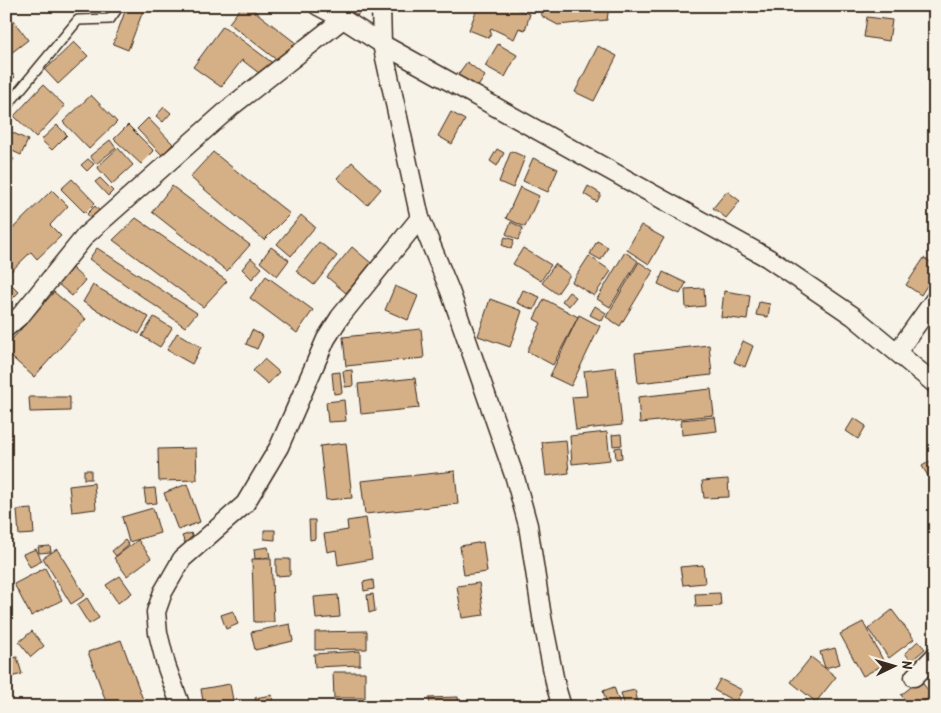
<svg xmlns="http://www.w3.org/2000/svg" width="941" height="713" font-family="Kalam,sans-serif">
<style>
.building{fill:#d5b087;stroke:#3b2a1e}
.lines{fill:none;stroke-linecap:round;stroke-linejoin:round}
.service-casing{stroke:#3b2a1e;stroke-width:12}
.minor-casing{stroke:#3b2a1e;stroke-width:21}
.service{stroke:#f7f3e8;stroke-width:9}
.minor{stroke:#f7f3e8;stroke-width:18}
</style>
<rect width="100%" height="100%" fill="#f7f3e8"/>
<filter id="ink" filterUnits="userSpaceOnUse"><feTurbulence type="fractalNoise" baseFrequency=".02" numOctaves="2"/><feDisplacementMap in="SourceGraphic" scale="10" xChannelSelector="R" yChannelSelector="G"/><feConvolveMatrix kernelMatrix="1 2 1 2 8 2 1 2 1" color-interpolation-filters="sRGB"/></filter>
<g filter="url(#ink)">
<!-- building -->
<g class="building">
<polygon points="127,6 145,6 128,50 113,44"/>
<polygon points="242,6 248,6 297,44 282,64 229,23"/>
<polygon points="342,6 363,6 357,16"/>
<polygon points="478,6 509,6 530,14 525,30 519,28 514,39 491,28 490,32 492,32 489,38 469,30"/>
<polygon points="537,6 609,6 607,20 558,25 543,17"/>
<polygon points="870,6 903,6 902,12"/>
<polygon points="6,11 28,40 6,57"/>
<polygon points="867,17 892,20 889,41 864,37"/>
<polygon points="223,26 274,64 264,77 242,60 221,87 193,67"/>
<polygon points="74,42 88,56 58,84 45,70"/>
<polygon points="498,44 517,55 505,77 485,66"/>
<polygon points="598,46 617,56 594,101 575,92"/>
<polygon points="467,62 485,76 475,91 456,77"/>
<polygon points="6,66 15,77 6,84"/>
<polygon points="43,85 65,106 36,137 14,116"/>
<polygon points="91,95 117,122 89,149 63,122"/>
<polygon points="164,107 171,113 163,122 156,116"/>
<polygon points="451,112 465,120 452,144 438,136"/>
<polygon points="148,118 173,144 162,155 137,129"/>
<polygon points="57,125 67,135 52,150 41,140"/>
<polygon points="128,125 154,151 141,164 114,139"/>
<polygon points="7,130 28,140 21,155 6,148"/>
<polygon points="110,140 116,148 96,164 90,156"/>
<polygon points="118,148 133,165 112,184 97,167"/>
<polygon points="497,149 504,153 497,166 490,161"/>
<polygon points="511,151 525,157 513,188 499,182"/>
<polygon points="213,152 290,214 264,240 190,177"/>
<polygon points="6,153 14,159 6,170"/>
<polygon points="533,158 558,169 548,192 523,181"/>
<polygon points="88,159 94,164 87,171 81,165"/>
<polygon points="352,162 381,189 367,205 337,178"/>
<polygon points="100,178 113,191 108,196 95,182"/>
<polygon points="72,179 95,203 85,213 61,189"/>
<polygon points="172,186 250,245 227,271 152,212"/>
<polygon points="588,186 601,194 597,202 584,194"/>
<polygon points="520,187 539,196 525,227 506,218"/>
<polygon points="52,190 68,206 50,225 61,236 37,259 31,252 6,276 6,235"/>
<polygon points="727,191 740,201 726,218 713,208"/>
<polygon points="95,206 103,215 95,223 87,214"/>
<polygon points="301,215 315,227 291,256 277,244"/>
<polygon points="136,218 227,281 203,307 113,240"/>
<polygon points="511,222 523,228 518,240 506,234"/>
<polygon points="641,225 664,238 649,264 627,250"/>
<polygon points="505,237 514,240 511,249 502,245"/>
<polygon points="597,241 608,247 601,260 590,254"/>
<polygon points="319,242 337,256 314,285 296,271"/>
<polygon points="271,247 289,260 277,276 260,262"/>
<polygon points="352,247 371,263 346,293 327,277"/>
<polygon points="97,248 197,313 185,327 89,259"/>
<polygon points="523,248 551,265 541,281 513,264"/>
<polygon points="625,252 638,261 610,307 597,299"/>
<polygon points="589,256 611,271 594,296 572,282"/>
<polygon points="251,258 262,268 252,279 242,269"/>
<polygon points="924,258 935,265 935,273 921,295 906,285"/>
<polygon points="639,262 653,271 620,326 606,317"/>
<polygon points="555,264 570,275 557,294 542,283"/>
<polygon points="72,268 85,280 72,296 58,284"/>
<polygon points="663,272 686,283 680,294 658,284"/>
<polygon points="266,276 313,310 297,333 250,298"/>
<polygon points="6,279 19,292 6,305"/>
<polygon points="93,285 149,317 139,334 83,302"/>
<polygon points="395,286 418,296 408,320 385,310"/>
<polygon points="704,288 705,306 686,308 685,289"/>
<polygon points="523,290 540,297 534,310 517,303"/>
<polygon points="724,291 750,295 747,320 721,317"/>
<polygon points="54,292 86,319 34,377 6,352 6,346"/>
<polygon points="569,292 576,297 569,306 562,301"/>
<polygon points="490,299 522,311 510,347 478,336"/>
<polygon points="544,299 578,317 553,365 527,351 541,323 534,319"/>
<polygon points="759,302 770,304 768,317 756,315"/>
<polygon points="595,306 606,313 602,321 590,315"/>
<polygon points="579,315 600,326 571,386 550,376"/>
<polygon points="154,317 172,328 160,347 142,336"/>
<polygon points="421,329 424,358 346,366 343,337"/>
<polygon points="252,330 263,336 257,349 246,344"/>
<polygon points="177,333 201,347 192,364 167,350"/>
<polygon points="743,341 753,346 745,367 734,362"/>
<polygon points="709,345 712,375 638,383 635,353"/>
<polygon points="264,359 279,372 268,384 253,371"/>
<polygon points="616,367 622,425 576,430 572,397 587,396 584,371"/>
<polygon points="352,370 353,386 345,387 343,371"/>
<polygon points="340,372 342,393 334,394 332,373"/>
<polygon points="415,378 419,408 361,414 358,384"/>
<polygon points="711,389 714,415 640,423 638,397"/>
<polygon points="29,397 70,397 70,411 30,412"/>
<polygon points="344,400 346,421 328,422 326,402"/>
<polygon points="715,417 717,431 682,435 681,420"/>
<polygon points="854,418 866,426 858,439 846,431"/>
<polygon points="6,423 9,423 11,443 6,443"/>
<polygon points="607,432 610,460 572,464 570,436"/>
<polygon points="621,434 622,445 613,446 612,435"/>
<polygon points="566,440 569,473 546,476 542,442"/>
<polygon points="346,443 352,498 326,500 320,446"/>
<polygon points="621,447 622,458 616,459 615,448"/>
<polygon points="196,448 197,480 159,481 158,449"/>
<polygon points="935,458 935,472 928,476 922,466"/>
<rect x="84" y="470" width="7" height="9"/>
<polygon points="455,471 458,504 365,514 361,481"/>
<polygon points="6,474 7,474 11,509 6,510"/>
<polygon points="728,479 729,497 704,498 702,481"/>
<polygon points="94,483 96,509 72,512 69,486"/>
<polygon points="187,484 200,522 178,530 164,493"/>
<polygon points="155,488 157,503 146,504 144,489"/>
<polygon points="153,508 160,533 129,542 122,517"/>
<polygon points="32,509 34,534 19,535 17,510"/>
<polygon points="366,518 372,559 338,565 336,550 327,552 324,534 348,530 347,521"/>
<polygon points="309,520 315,520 315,539 310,540"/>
<polygon points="264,530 275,530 275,540 264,539"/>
<polygon points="191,533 194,541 185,543 182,536"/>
<polygon points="125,540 129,545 116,556 112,551"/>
<polygon points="138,540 151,558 127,576 114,558"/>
<polygon points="483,542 487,572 464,575 460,546"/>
<polygon points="50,546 51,552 39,553 38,547"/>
<polygon points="268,547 270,557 255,559 254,549"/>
<polygon points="36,549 42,561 30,567 23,554"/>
<polygon points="57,549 85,595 71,604 43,558"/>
<polygon points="252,559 271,559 274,622 254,622"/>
<polygon points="276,559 290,559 290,575 276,576"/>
<polygon points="703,565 705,583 683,585 680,567"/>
<polygon points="45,568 62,600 31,616 14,584"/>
<polygon points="120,576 132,593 118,603 106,585"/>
<polygon points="373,580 374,589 364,591 363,582"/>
<polygon points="479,583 484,615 462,618 457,586"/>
<polygon points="720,593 721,606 696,607 695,594"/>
<polygon points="373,594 375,611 369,613 367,595"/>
<polygon points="338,595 340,617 316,619 314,597"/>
<polygon points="87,598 99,618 89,624 77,605"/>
<polygon points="892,610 914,639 889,658 868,629"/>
<polygon points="233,611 238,624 226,629 221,615"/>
<polygon points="863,622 885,664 863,676 840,634"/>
<polygon points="290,624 293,641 255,650 251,632"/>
<polygon points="32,631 44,646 31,657 19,642"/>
<polygon points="367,631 367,649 315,650 315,632"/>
<polygon points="121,640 145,705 142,707 108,707 88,652"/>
<polygon points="918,641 925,649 911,661 905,653"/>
<polygon points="835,648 840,664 825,668 820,652"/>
<polygon points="360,651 360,665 315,667 314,654"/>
<polygon points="17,657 22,674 7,678 6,660"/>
<polygon points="811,657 836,677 816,702 791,682"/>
<polygon points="333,672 365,672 365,698 334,698"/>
<polygon points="720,679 742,690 736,702 714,690"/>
<polygon points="920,680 932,695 917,707 911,707 901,695"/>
<polygon points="230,684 234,706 204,707 201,689"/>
<polygon points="614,687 621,707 608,707 603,691"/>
<polygon points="635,690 639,707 625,707 621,693"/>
<polygon points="272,695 274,707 257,707 255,698"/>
<polygon points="458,697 459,707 430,707 429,698"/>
<rect x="491" y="701" width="37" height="6"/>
</g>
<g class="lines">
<!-- service casing -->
<g class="service-casing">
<polyline id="service" points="6,107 78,20 110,19 119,6"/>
</g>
<!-- minor casing -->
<g class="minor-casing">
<g id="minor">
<polyline points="318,6 343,19 382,44 768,258 853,316 935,384"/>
<polyline points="420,218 450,291 515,478 528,525 542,617 556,687 562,707"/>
<polyline points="6,328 21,315 86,235 232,106 343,19"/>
<polyline points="898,351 935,299"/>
<polyline points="914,677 935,656"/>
<polyline points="181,707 166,665 158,633 156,612 163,592 182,559 245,504 279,447 326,339 340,317 420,218 382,44 381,6"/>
</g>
</g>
<!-- service -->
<use href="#service" class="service"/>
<!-- minor -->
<use href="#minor" class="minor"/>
</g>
</g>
<!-- margin -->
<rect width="941" height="713" fill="none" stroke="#f7f3e8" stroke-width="25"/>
<rect x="12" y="12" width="916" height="688" fill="none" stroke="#3b2a1e" stroke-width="2" filter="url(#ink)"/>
<!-- north arrow -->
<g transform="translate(894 666) rotate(85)" stroke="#f7f3e8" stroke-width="4" paint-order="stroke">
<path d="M0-4L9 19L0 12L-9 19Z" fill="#3b2a1e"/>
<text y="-8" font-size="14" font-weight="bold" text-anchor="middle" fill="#3b2a1e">N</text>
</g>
</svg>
